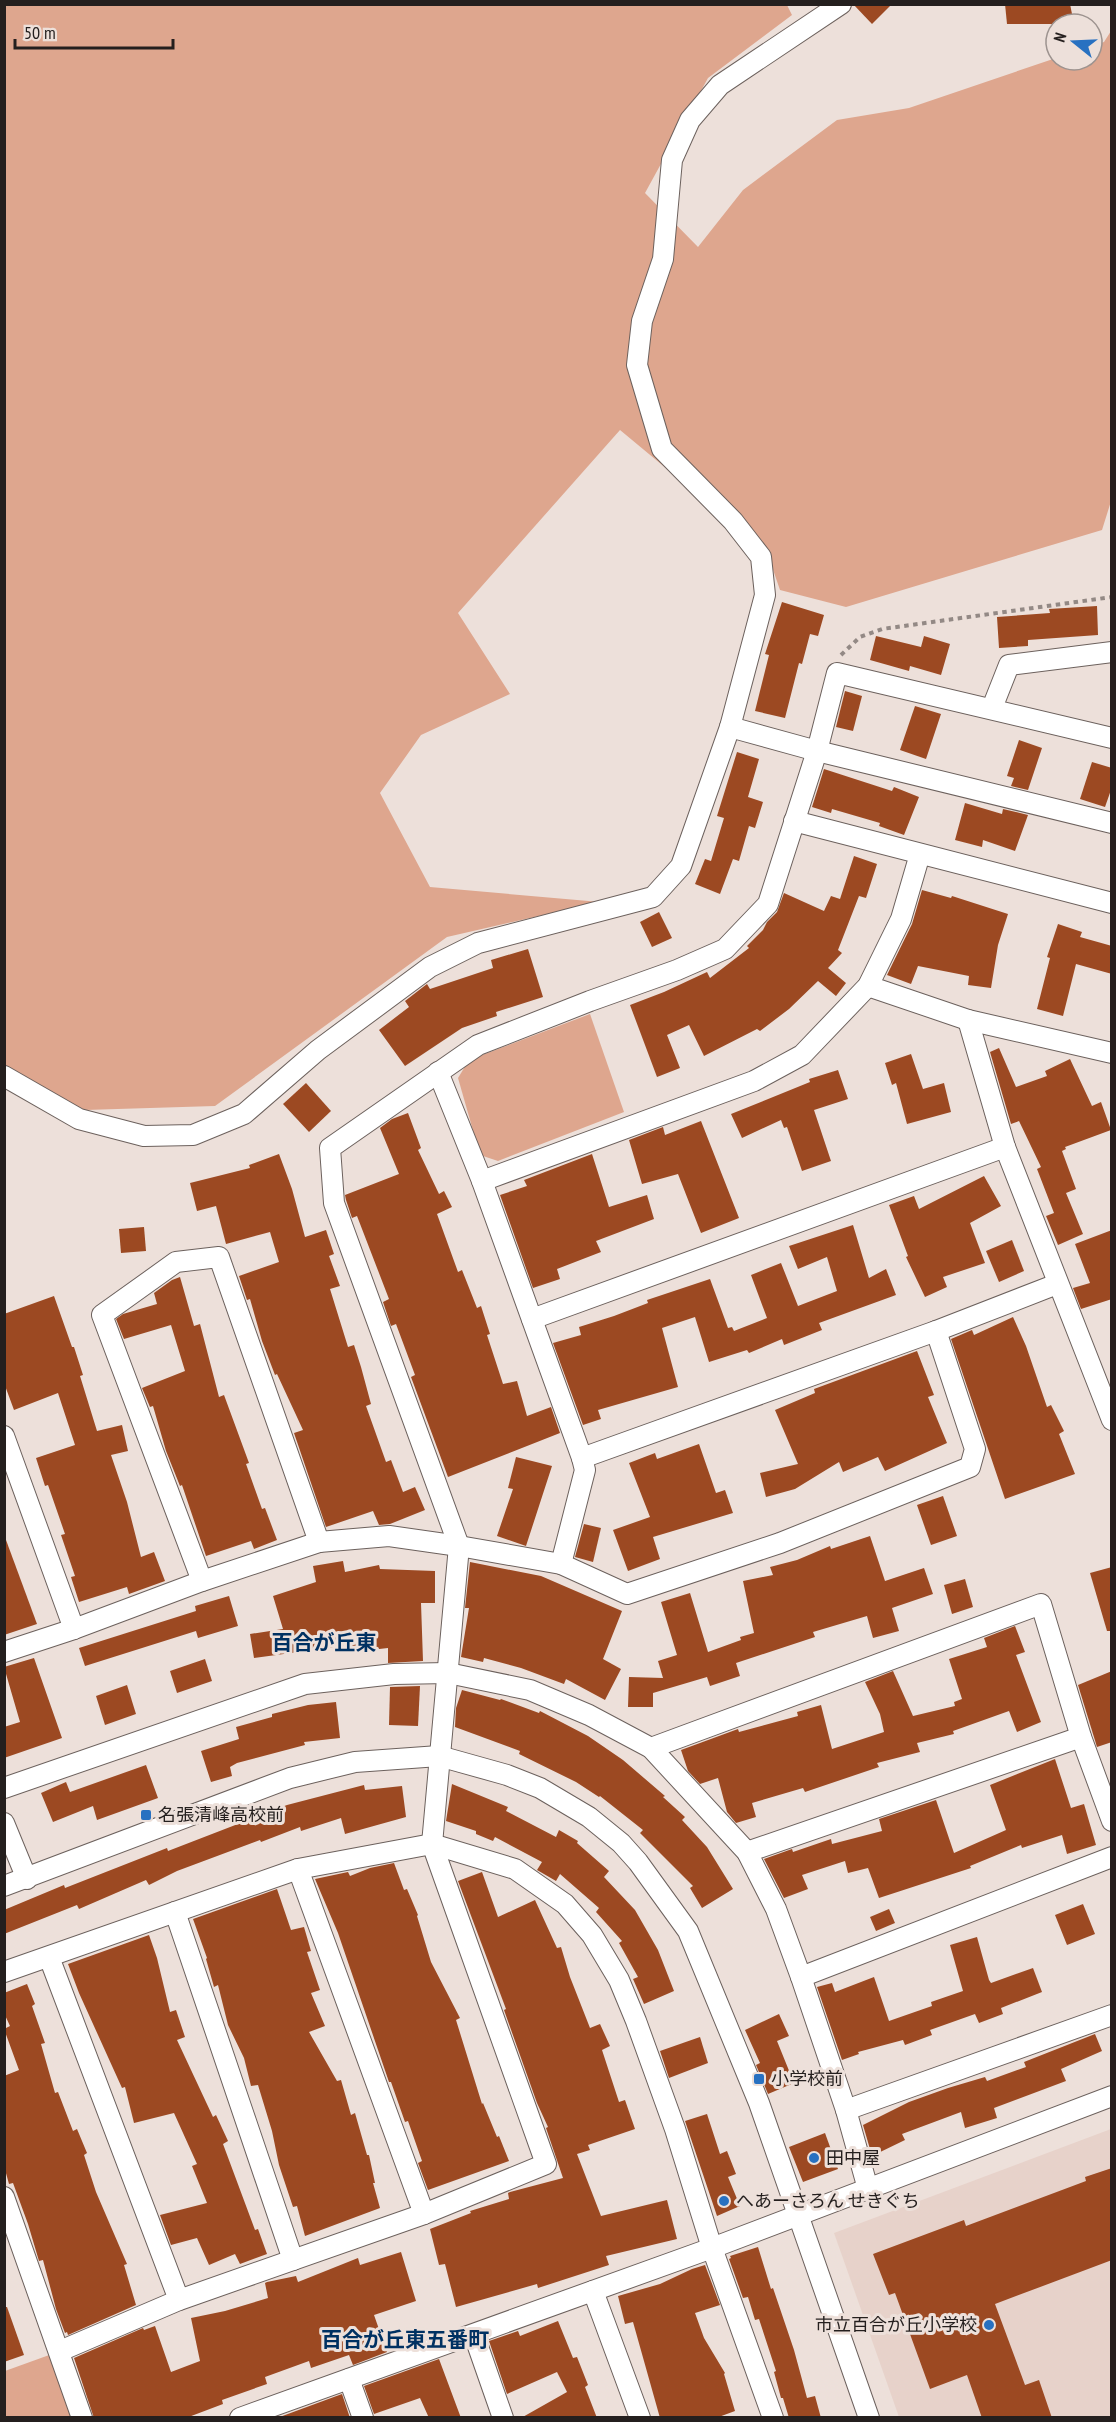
<svg xmlns="http://www.w3.org/2000/svg" width="1116" height="2422" font-family="'PT Sans Narrow','Noto Sans JP',sans-serif">
<style>
.built{fill:#e7d2ca}
.green{fill:#dea68e}
.building{fill:#9c4922}
.lines{fill:none;stroke-linecap:round;stroke-linejoin:round}
.street-casing{stroke:#6c615d;stroke-width:22}
.path{stroke:#938985;stroke-width:4;stroke-dasharray:4.5 4.5;stroke-linecap:butt}
.street{stroke:#fff;stroke-width:20}
.poi-dot{fill:#2871c1;stroke:#ede0da;stroke-width:2}
.labels{text-anchor:middle;stroke-width:6;stroke-linejoin:round;paint-order:stroke}
.poi-label{font-size:18px;fill:#241f1e;stroke:#ede0da;text-anchor:start}
.quarter-label{font-size:21px;font-weight:bold;fill:#003162;stroke:#ede0da}
</style>
<rect width="100%" height="100%" fill="#ede0da"/>
<!-- built -->
<polygon class="built" points="1111,2129 1111,2417 899,2417 834,2233"/>
<!-- green -->
<g class="green">
<polygon points="5,5 787,5 792,15 708,78 645,193 698,247 743,190 837,120 909,108 1056,58 1056,60 1092,60 1092,46 1104,42 1111,31 1112,498 1102,530 846,607 780,590 767,552 620,430 458,613 510,694 421,735 380,793 430,887 600,902 447,937 215,1106 85,1110 5,1082"/>
<polygon points="590,1014 624,1112 498,1161 480,1155 458,1078 469,1060"/>
<polygon points="52,2354 74,2417 5,2418 5,2371"/>
</g>
<!-- building -->
<g class="building">
<polygon points="853,4 892,4 872,24"/>
<polygon points="1005,4 1070,4 1074,24 1007,24"/>
<polygon points="782,602 824,615 818,636 810,634 802,664 799,663 785,718 755,711 769,655 765,654"/>
<polygon points="1097,606 1098,635 1028,640 1028,646 999,648 997,617 1050,613 1049,609"/>
<polygon points="876,636 921,647 924,636 950,644 941,675 910,666 909,671 870,660"/>
<polygon points="845,691 862,696 853,731 836,727"/>
<polygon points="915,706 941,714 926,759 900,750"/>
<polygon points="1019,740 1042,748 1028,790 1011,786 1014,778 1007,776"/>
<polygon points="737,752 759,759 748,797 763,802 755,828 749,826 739,861 733,859 720,894 695,884 705,859 711,861 724,818 717,816"/>
<polygon points="1092,762 1112,768 1112,787 1105,807 1080,799"/>
<polygon points="824,769 892,791 894,787 919,797 904,835 879,826 880,823 832,809 831,813 812,807"/>
<polygon points="965,803 1002,814 1003,809 1028,815 1015,851 983,840 982,847 955,840"/>
<polygon points="854,856 877,864 866,898 859,896 838,950 842,953 828,968 846,983 836,996 818,981 789,1009 760,1031 757,1029 704,1056 689,1025 667,1035 680,1068 657,1077 630,1005 664,992 707,972 710,978 749,948 747,946 763,930 767,922 777,912 784,893 824,911 831,896 840,899"/>
<polygon points="922,890 951,898 952,896 1008,914 998,945 991,988 968,985 969,976 918,966 911,984 887,975 912,924"/>
<polygon points="659,912 672,938 652,947 640,922"/>
<polygon points="1058,924 1082,932 1080,937 1112,946 1112,974 1076,964 1063,1016 1037,1009 1050,958 1047,957"/>
<polygon points="528,949 543,997 496,1012 497,1016 462,1028 405,1066 379,1030 409,1007 405,1001 427,984 430,989 493,968 491,960"/>
<polygon points="999,1048 1016,1087 1047,1076 1045,1071 1070,1059 1092,1106 1101,1102 1111,1130 1065,1147 1066,1149 1062,1151 1076,1189 1066,1193 1083,1234 1058,1245 1046,1216 1054,1213 1037,1169 1041,1167 1019,1121 1011,1124 990,1052"/>
<polygon points="911,1054 923,1089 944,1083 951,1112 907,1124 896,1083 892,1085 885,1063"/>
<polygon points="838,1070 848,1099 814,1110 831,1161 802,1171 787,1127 784,1128 781,1120 742,1138 731,1114 810,1082 809,1079"/>
<polygon points="306,1083 331,1111 309,1132 283,1104"/>
<polygon points="408,1113 421,1148 418,1150 439,1194 444,1191 452,1207 437,1214 458,1272 462,1270 477,1308 481,1306 490,1334 487,1335 503,1384 517,1381 527,1416 551,1407 560,1433 448,1477 411,1377 415,1375 396,1324 391,1326 383,1302 389,1299 357,1216 352,1218 346,1200 345,1195 399,1174 380,1128 392,1119"/>
<polygon points="701,1121 739,1218 701,1233 678,1174 642,1184 629,1140 663,1127 665,1135"/>
<polygon points="279,1154 292,1189 305,1237 326,1230 334,1254 329,1256 340,1286 330,1289 348,1347 354,1345 361,1367 371,1404 366,1406 386,1462 391,1460 403,1492 415,1487 425,1510 390,1524 379,1525 373,1511 326,1527 294,1433 303,1430 277,1374 275,1375 262,1341 250,1299 247,1300 239,1276 279,1262 270,1232 226,1244 216,1206 197,1211 190,1183 250,1168 249,1165"/>
<polygon points="592,1154 609,1207 647,1195 654,1219 596,1241 601,1252 557,1269 560,1279 533,1288 500,1195 527,1186 524,1180"/>
<polygon points="984,1176 1001,1206 970,1223 985,1263 943,1277 947,1287 925,1297 906,1257 908,1256 889,1205 914,1196 919,1209"/>
<polygon points="853,1225 869,1278 886,1269 896,1295 819,1323 822,1330 784,1345 782,1339 749,1353 747,1350 709,1362 695,1317 662,1328 678,1387 598,1410 601,1419 583,1425 553,1343 581,1335 579,1327 614,1316 648,1303 647,1300 710,1279 728,1328 732,1327 734,1331 767,1318 751,1275 781,1263 798,1306 837,1291 827,1257 798,1269 789,1246"/>
<polygon points="144,1227 146,1251 121,1253 119,1229"/>
<polygon points="1112,1230 1112,1299 1081,1309 1073,1288 1090,1283 1075,1244"/>
<polygon points="1012,1240 1024,1271 999,1282 986,1251"/>
<polygon points="180,1277 194,1326 200,1324 219,1397 224,1395 249,1463 246,1464 262,1509 265,1508 277,1540 254,1549 251,1541 206,1556 182,1485 180,1486 166,1451 153,1406 150,1407 142,1388 185,1371 171,1325 124,1339 116,1319 123,1314 157,1304 154,1293 172,1280"/>
<polygon points="54,1296 72,1347 74,1347 83,1375 80,1376 97,1431 122,1425 128,1451 111,1455 127,1502 141,1557 154,1552 165,1581 129,1594 127,1587 79,1602 71,1577 75,1576 61,1535 65,1534 48,1485 45,1486 36,1458 75,1445 58,1393 14,1410 4,1383 4,1314"/>
<polygon points="1013,1317 1026,1346 1047,1407 1051,1405 1064,1431 1059,1434 1075,1474 1005,1499 951,1339 972,1330 974,1335"/>
<polygon points="917,1351 934,1395 928,1397 947,1443 885,1471 878,1457 843,1472 839,1462 795,1489 766,1497 760,1473 798,1464 775,1410 815,1393 814,1389"/>
<polygon points="699,1444 716,1493 725,1490 733,1513 653,1537 660,1559 628,1571 613,1530 650,1517 629,1463 655,1453 657,1459"/>
<polygon points="516,1457 552,1466 526,1546 497,1536 513,1489 508,1488"/>
<polygon points="943,1496 957,1536 931,1545 917,1505"/>
<polygon points="584,1524 601,1528 593,1562 575,1557"/>
<polygon points="870,1536 885,1581 924,1568 933,1594 892,1608 899,1631 873,1638 867,1616 813,1632 815,1637 736,1663 740,1676 710,1686 707,1677 653,1693 653,1707 628,1707 629,1677 663,1678 658,1661 677,1655 661,1602 690,1593 708,1652 741,1640 740,1637 754,1633 743,1581 773,1575 770,1567 797,1560 830,1546 831,1549"/>
<polygon points="6,1540 37,1624 4,1635 4,1541"/>
<polygon points="343,1561 345,1572 379,1565 380,1569 435,1571 435,1603 421,1603 423,1661 388,1663 388,1648 344,1653 343,1646 254,1658 250,1634 283,1629 273,1596 316,1582 313,1566"/>
<polygon points="470,1562 541,1576 622,1611 603,1659 621,1669 605,1700 566,1679 564,1684 521,1668 484,1658 483,1662 461,1657 469,1608 465,1608"/>
<polygon points="1112,1567 1112,1631 1107,1631 1090,1573"/>
<polygon points="965,1579 973,1607 952,1614 944,1585"/>
<polygon points="229,1596 238,1626 198,1638 196,1631 85,1666 79,1648 196,1611 195,1606"/>
<polygon points="1015,1626 1025,1652 1016,1655 1041,1722 1017,1732 1009,1711 953,1731 954,1734 917,1743 920,1752 877,1763 879,1767 805,1792 803,1788 752,1803 756,1817 736,1823 727,1812 718,1778 700,1784 688,1771 681,1750 738,1729 739,1732 798,1716 797,1712 821,1705 832,1749 884,1732 880,1714 865,1682 893,1671 913,1716 955,1706 954,1702 962,1699 949,1659 987,1647 984,1638"/>
<polygon points="34,1658 62,1738 4,1758 4,1727 20,1722 4,1667"/>
<polygon points="205,1659 212,1681 177,1693 170,1671"/>
<polygon points="1112,1671 1112,1742 1097,1747 1078,1685"/>
<polygon points="127,1685 136,1714 105,1725 96,1696"/>
<polygon points="420,1686 418,1726 389,1725 390,1687"/>
<polygon points="462,1690 500,1700 501,1699 539,1713 540,1711 588,1736 623,1760 665,1796 663,1797 685,1817 682,1820 707,1847 733,1889 702,1908 690,1888 693,1886 640,1833 643,1830 600,1796 599,1797 576,1782 519,1754 520,1751 455,1727 456,1708"/>
<polygon points="336,1702 340,1738 304,1742 305,1745 237,1763 230,1767 232,1776 211,1782 201,1751 239,1739 236,1727 272,1717 272,1714 308,1705"/>
<polygon points="1055,1759 1071,1808 1084,1804 1096,1845 1067,1854 1062,1835 1022,1848 1021,1845 970,1866 971,1868 879,1898 868,1868 848,1873 845,1861 802,1875 808,1889 784,1898 764,1859 792,1849 793,1852 831,1839 832,1844 882,1831 879,1819 936,1800 954,1853 1006,1830 990,1785"/>
<polygon points="146,1765 158,1798 97,1820 93,1806 53,1822 41,1793 66,1782 70,1792"/>
<polygon points="452,1784 508,1807 506,1811 556,1837 559,1830 578,1841 577,1843 609,1871 604,1877 635,1910 658,1950 674,1991 644,2004 633,1979 638,1977 619,1943 622,1941 596,1912 599,1908 560,1874 556,1881 537,1870 542,1862 495,1837 493,1841 476,1834 476,1831 446,1821"/>
<polygon points="364,1785 365,1790 402,1786 406,1817 345,1834 341,1818 301,1831 300,1827 261,1842 260,1840 177,1871 149,1885 146,1880 79,1909 77,1905 4,1934 4,1910 64,1885 65,1888 167,1848 168,1851 287,1805"/>
<polygon points="394,1863 404,1890 407,1889 418,1915 417,1916 431,1962 460,2018 456,2020 482,2104 483,2103 497,2137 499,2136 509,2161 428,2190 418,2163 422,2161 408,2121 405,2122 391,2082 389,2082 338,1933 315,1879 348,1872 350,1876 370,1868"/>
<polygon points="482,1872 498,1917 535,1900 557,1948 561,1947 570,1977 590,2028 600,2024 610,2046 602,2050 619,2102 625,2100 635,2129 588,2145 590,2150 577,2154 601,2216 667,2200 677,2239 606,2256 609,2265 538,2288 537,2284 456,2307 445,2264 439,2265 430,2229 471,2213 470,2211 509,2199 508,2193 510,2192 563,2178 546,2128 548,2127 537,2103 504,2010 506,2009 458,1881"/>
<polygon points="277,1889 291,1930 304,1927 311,1951 307,1952 320,1990 311,1993 325,2026 309,2032 337,2081 341,2080 351,2115 355,2113 367,2155 369,2155 375,2183 373,2183 380,2208 305,2236 297,2206 293,2207 279,2165 272,2131 258,2085 251,2086 244,2058 228,2025 218,1985 214,1987 206,1959 207,1958 193,1919"/>
<polygon points="1083,1904 1095,1934 1067,1945 1055,1915"/>
<polygon points="889,1909 895,1923 876,1931 870,1917"/>
<polygon points="149,1935 157,1958 170,2012 176,2010 185,2037 177,2040 213,2117 216,2115 228,2141 223,2144 255,2230 258,2229 267,2254 240,2264 235,2254 209,2265 197,2238 171,2245 160,2215 207,2203 192,2166 197,2164 174,2113 134,2123 125,2087 122,2088 79,1993 68,1964"/>
<polygon points="977,1937 989,1980 991,1983 1033,1968 1042,1992 1001,2008 1003,2014 979,2023 975,2014 930,2030 932,2035 905,2045 903,2040 858,2052 859,2054 842,2060 817,1987 832,1983 835,1992 874,1977 889,2021 932,2006 931,2002 963,1991 950,1945"/>
<polygon points="27,1984 35,2004 32,2006 45,2043 41,2044 55,2093 58,2092 73,2131 77,2129 87,2153 84,2155 96,2192 127,2264 124,2265 136,2305 68,2335 67,2332 65,2333 56,2309 43,2260 39,2261 28,2224 13,2183 9,2184 4,2166 4,2076 19,2070 4,2029 10,2026 4,2013 4,1993"/>
<polygon points="779,2014 789,2036 777,2041 794,2083 768,2094 756,2065 760,2063 745,2030"/>
<polygon points="1095,2034 1102,2051 1061,2069 1066,2081 994,2108 997,2118 965,2128 961,2112 902,2134 905,2140 872,2156 863,2125 909,2102 948,2088 985,2077 987,2081 1026,2067 1024,2062"/>
<polygon points="700,2037 708,2063 669,2078 660,2051"/>
<polygon points="707,2114 720,2154 727,2151 736,2174 728,2177 740,2206 717,2216 685,2121"/>
<polygon points="825,2133 838,2169 803,2182 789,2147"/>
<polygon points="1112,2168 1112,2260 995,2304 1025,2385 1039,2380 1052,2418 982,2418 967,2375 930,2389 895,2293 889,2295 873,2254 964,2220 966,2226 1086,2181 1085,2177"/>
<polygon points="758,2247 771,2289 773,2288 794,2350 807,2398 815,2396 821,2418 789,2418 783,2398 781,2398 774,2372 776,2371 759,2319 755,2320 748,2297 743,2298 729,2259 731,2258 730,2256"/>
<polygon points="401,2252 416,2301 374,2315 387,2352 353,2365 349,2355 311,2368 309,2361 265,2377 267,2384 222,2400 223,2404 186,2418 94,2418 74,2358 143,2328 144,2330 155,2326 171,2372 200,2361 191,2318 225,2311 268,2298 265,2283 267,2282 296,2276 298,2282 358,2258 360,2265"/>
<polygon points="705,2265 720,2305 695,2313 704,2338 725,2373 724,2374 735,2411 716,2418 660,2418 633,2322 625,2324 618,2296 660,2284 692,2269"/>
<polygon points="4,2307 7,2307 24,2355 4,2362"/>
<polygon points="558,2321 573,2358 577,2357 588,2385 585,2387 597,2418 521,2418 567,2392 557,2372 507,2394 489,2341 518,2331 520,2336"/>
<polygon points="439,2359 461,2418 429,2418 420,2398 374,2414 364,2386"/>
<polygon points="342,2394 350,2418 277,2418"/>
</g>
<g class="lines">
<!-- street casing -->
<g class="street-casing">
<g id="street">
<polyline points="992,708 1009,665 1112,652"/>
<polyline points="730,727 817,751 1112,823"/>
<polyline points="794,821 1112,903"/>
<polyline points="868,986 968,1020 1112,1053"/>
<polyline points="968,1020 1005,1147 1112,1420"/>
<polyline points="438,1072 482,1181 582,1458 585,1470 561,1564"/>
<polyline points="4,1076 79,1119 144,1136 193,1135 244,1114 318,1050 430,967 478,943 653,897 681,866 730,727 765,595 761,557 733,521 662,449 637,365 642,321 663,259 672,160 690,120 720,85 841,4"/>
<polyline points="482,1181 754,1081 802,1055 868,986 901,919 920,854"/>
<polyline points="532,1319 1005,1147"/>
<polyline points="4,1436 74,1629"/>
<polyline points="582,1458 936,1331 1057,1284"/>
<polyline points="202,1581 102,1315 176,1262 219,1257 319,1542"/>
<polyline points="4,1652 74,1629 202,1581 319,1542 389,1536 459,1546 561,1564 627,1594 780,1543 970,1467 975,1449 936,1331"/>
<polyline points="651,1748 1041,1604 1081,1737 1112,1821"/>
<polyline points="4,1788 305,1684 394,1674 448,1673 530,1690 589,1715 651,1748 747,1852 776,1909 801,1977 846,2110 868,2189"/>
<polyline points="4,1823 27,1879"/>
<polyline points="747,1852 1081,1737"/>
<polyline points="298,1869 424,2214"/>
<polyline points="4,1886 290,1778 355,1762 439,1756 507,1775 540,1788 589,1817 621,1843 638,1862 688,1931 759,2103 869,2418"/>
<polyline points="175,1912 293,2260"/>
<polyline points="49,1957 179,2300"/>
<polyline points="4,1972 298,1869 432,1844 515,1869 565,1904 592,1935 619,1980 636,2021 675,2129 712,2248 773,2418"/>
<polyline points="801,1977 1112,1857"/>
<polyline points="846,2110 1112,2015"/>
<polyline points="4,2197 82,2418"/>
<polyline points="593,2291 640,2418"/>
<polyline points="474,2335 503,2418"/>
<polyline points="60,2351 179,2300 424,2214 546,2164 432,1844 459,1546 334,1203 330,1148 478,1045 590,1001 677,970 725,949 768,904 817,751 837,673 1112,738"/>
<polyline points="349,2379 363,2418"/>
<polyline points="240,2418 712,2248 1112,2096"/>
</g>
</g>
<!-- path -->
<polyline class="path" points="841,655 860,637 882,629 1112,597"/>
<!-- street -->
<use href="#street" class="street"/>
</g>
<!-- markers -->
<g class="poi-dot">
<rect x="140" y="1809" width="12" height="12" rx="3"/>
<rect x="753" y="2073" width="12" height="12" rx="3"/>
<circle cx="814" cy="2158" r="6"/>
<circle cx="724" cy="2201" r="6"/>
<circle cx="989" cy="2325" r="6"/>
</g>
<g class="labels">
<!-- poi labels -->
<g class="poi-label">
<text x="158" y="1821">名張清峰高校前</text>
<text x="771" y="2085">小学校前</text>
<text x="826" y="2164">田中屋</text>
<text x="736" y="2207">へあーさろん せきぐち</text>
<text x="977" y="2331" text-anchor="end">市立百合が丘小学校</text>
</g>
<!-- quarter labels -->
<g class="quarter-label">
<text x="324" y="1650">百合が丘東</text>
<text x="405" y="2347">百合が丘東五番町</text>
</g>
</g>
<!-- border -->
<rect width="1116" height="2422" fill="none" stroke="#241f1e" stroke-width="12"/>
<!-- north arrow -->
<g transform="translate(1074 42) rotate(288)"><circle r="28" fill="#ede0da" stroke="#9d938f" stroke-width="1.5"/>
<path d="M0-4.5L10 22L0 15L-10 22Z" fill="#2871c1"/>
<text y="-9" font-size="16" font-weight="bold" text-anchor="middle" fill="#241f1e">N</text>
</g>
<!-- scale -->
<path d="M15 39v9h158v-9" fill="none" stroke="#241f1e" stroke-width="3"/>
<text x="24" y="39" font-size="18" fill="#241f1e" stroke="#ede0da" stroke-width="4.5" paint-order="stroke">50 m</text>
</svg>
